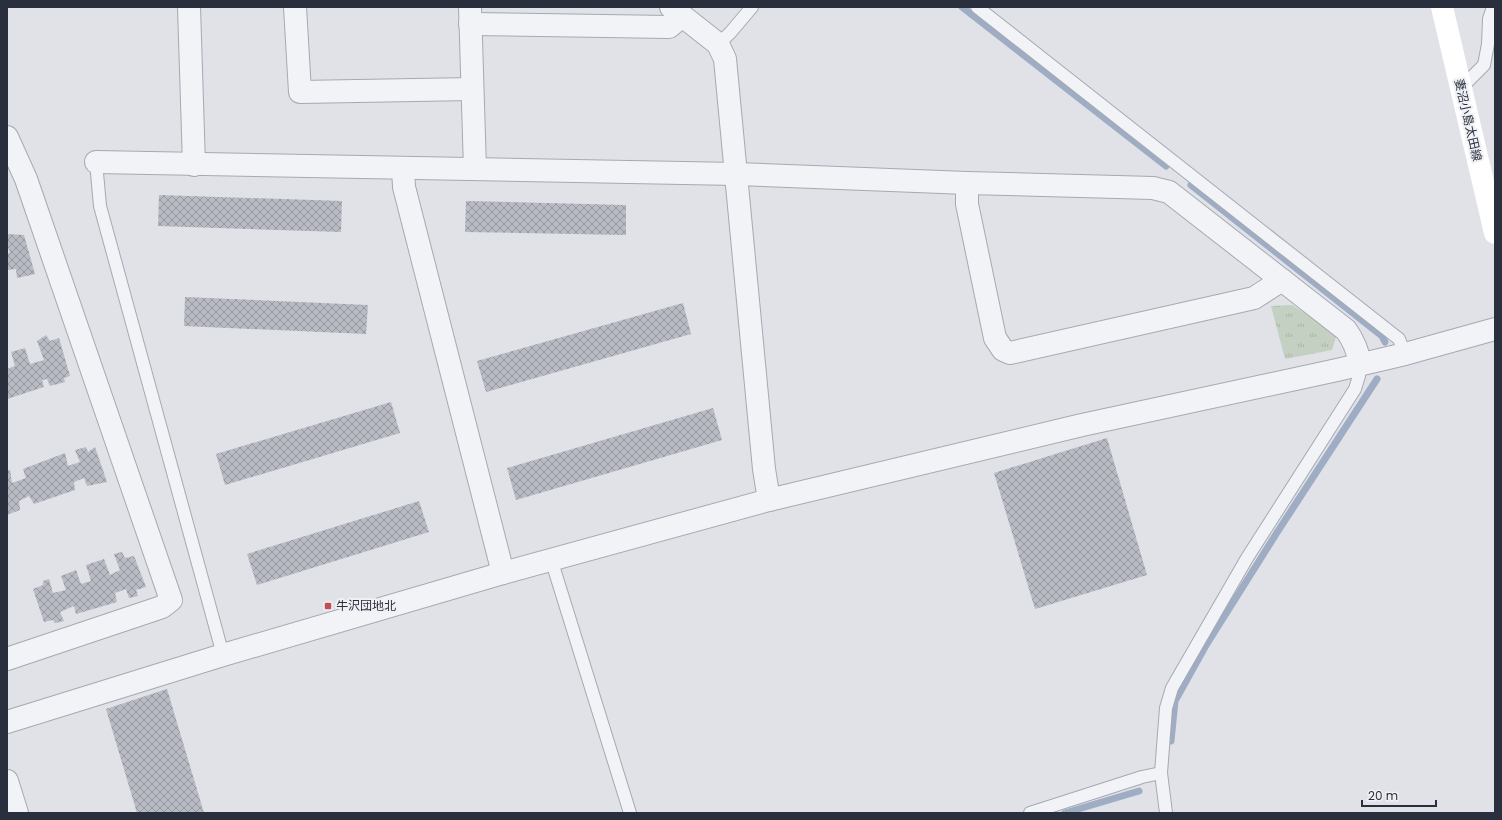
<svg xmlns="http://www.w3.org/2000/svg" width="1502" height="820" font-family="Poppins,'Noto Sans JP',sans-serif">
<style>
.grass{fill:url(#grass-tufts)}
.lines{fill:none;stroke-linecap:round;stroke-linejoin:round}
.stream{stroke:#9eadc4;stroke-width:7}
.building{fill:url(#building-cross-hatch)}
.service-casing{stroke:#a6a9b1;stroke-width:14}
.minor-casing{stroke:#a6a9b1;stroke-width:24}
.tertiary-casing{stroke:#a6a9b1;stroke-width:24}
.service{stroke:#f2f3f6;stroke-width:12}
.minor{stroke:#f2f3f6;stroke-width:22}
.tertiary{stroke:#f2f3f6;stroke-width:22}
.secondary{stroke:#fff;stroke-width:22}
.poi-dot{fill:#c15055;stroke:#eff1f5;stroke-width:1.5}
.labels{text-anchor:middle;stroke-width:4;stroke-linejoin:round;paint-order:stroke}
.street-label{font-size:12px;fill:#2a2f3d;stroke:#eff1f5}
.poi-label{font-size:12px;fill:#2a2f3d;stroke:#eff1f5;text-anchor:start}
</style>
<defs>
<pattern id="grass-tufts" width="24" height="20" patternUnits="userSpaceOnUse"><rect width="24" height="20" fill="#c4d1c2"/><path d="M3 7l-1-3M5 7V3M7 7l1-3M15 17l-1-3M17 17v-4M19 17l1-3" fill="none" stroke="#a9b4a8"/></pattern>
<pattern id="building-cross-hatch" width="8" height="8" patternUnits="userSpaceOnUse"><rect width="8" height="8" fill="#b8bbc4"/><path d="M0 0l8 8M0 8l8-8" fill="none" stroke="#9698a0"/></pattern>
</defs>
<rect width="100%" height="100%" fill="#e0e2e8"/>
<!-- grass -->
<polygon class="grass" points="1292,305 1337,334 1332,350 1285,359 1271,306"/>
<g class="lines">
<!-- stream -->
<g class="stream">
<polyline points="962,7 1166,166"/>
<polyline points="1191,185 1382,336 1385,342"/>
<polyline points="1171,741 1175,701 1205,647 1278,531 1377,379"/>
<polyline points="1065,813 1139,791"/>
</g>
</g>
<!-- building -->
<g class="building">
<polygon points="159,195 342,201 341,232 158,226"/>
<polygon points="466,201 626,205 626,235 465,232"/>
<polygon points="7,234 24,235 35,274 17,278 16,269 7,270 7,253 10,253 7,244"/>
<polygon points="185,297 368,305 366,334 184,326"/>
<polygon points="683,303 691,334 486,392 477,361"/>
<polygon points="46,335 50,341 59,338 70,376 64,378 65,382 50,386 47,379 42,380 44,387 7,399 7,369 15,366 11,352 25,348 30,364 44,360 37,341"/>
<polygon points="391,402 400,433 225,485 216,454"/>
<polygon points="713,408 722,440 516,500 507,468"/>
<polygon points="1107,438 1147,575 1035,609 994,473"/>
<polygon points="86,447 88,452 95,447 107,482 87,486 84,478 74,482 75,490 34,504 29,496 19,501 20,510 7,515 7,471 10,470 12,483 26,478 23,469 65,453 68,466 80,462 75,450"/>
<polygon points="419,501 429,532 257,585 247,554"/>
<polygon points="122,552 125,558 134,556 146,587 136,590 138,596 129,598 126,589 115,593 117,602 76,614 74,606 60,612 64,621 55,623 53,620 44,622 33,589 43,585 43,581 49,579 53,593 66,590 61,576 76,570 81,584 91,581 86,565 104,559 110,575 120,570 114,554"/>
<polygon points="167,689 204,813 137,813 106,709"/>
</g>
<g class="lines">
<!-- service casing -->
<g class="service-casing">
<g id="service">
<polyline points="977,7 1399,339 1405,354"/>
<polyline points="718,44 730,33 752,7"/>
<polyline points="1460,89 1484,65 1488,44 1489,19 1493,7"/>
<polyline points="96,162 100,206 223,655"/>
<polyline points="551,559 630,813"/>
<polyline points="1030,813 1142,777 1161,773"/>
<polyline points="1166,813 1161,773 1166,708 1172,688 1247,558 1355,389 1359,376 1360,364"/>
</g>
</g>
<!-- minor casing -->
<g class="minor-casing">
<g id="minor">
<polyline points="189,7 194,165"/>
<polyline points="295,7 300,92 472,89"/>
<polyline points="470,7 475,169"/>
<polyline points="470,24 669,27 682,16"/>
<polyline points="7,137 26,179 171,600 162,607 7,659"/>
<path d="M96,162L737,174L967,183L1153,188L1169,192L1346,330C1354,341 1358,351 1360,364"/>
<polyline points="403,168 404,187 503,573"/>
<polyline points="967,183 967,204 995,338 1003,350 1010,353 1254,298 1282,280"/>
</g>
</g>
<!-- tertiary casing -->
<g class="tertiary-casing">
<g id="tertiary">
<polyline points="671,7 718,44 725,59 764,469 769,500"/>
<polyline points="7,722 223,655 503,573 769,500 1082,425 1337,370 1405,354 1495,329"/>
<polyline points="7,781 17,813"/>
</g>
</g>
<!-- service -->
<use href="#service" class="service"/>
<!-- minor -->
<use href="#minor" class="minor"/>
<!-- tertiary -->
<use href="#tertiary" class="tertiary"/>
<!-- secondary -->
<polyline class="secondary" points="1442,7 1495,233"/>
</g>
<!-- markers -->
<rect class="poi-dot" x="324" y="602" width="8" height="8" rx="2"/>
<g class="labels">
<!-- street labels -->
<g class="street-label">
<text transform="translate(1468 120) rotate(77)" y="4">妻沼小島太田線</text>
</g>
<!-- poi labels -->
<g class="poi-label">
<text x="336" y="610">牛沢団地北</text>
</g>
</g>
<!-- border -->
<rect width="1502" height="820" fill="none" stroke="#2a2f3d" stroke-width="16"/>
<!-- scale -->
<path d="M1362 800v6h74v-6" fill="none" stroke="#2a2f3d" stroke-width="2"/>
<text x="1368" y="800" font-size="12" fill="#2a2f3d" stroke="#eff1f5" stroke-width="3" paint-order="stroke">20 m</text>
</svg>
